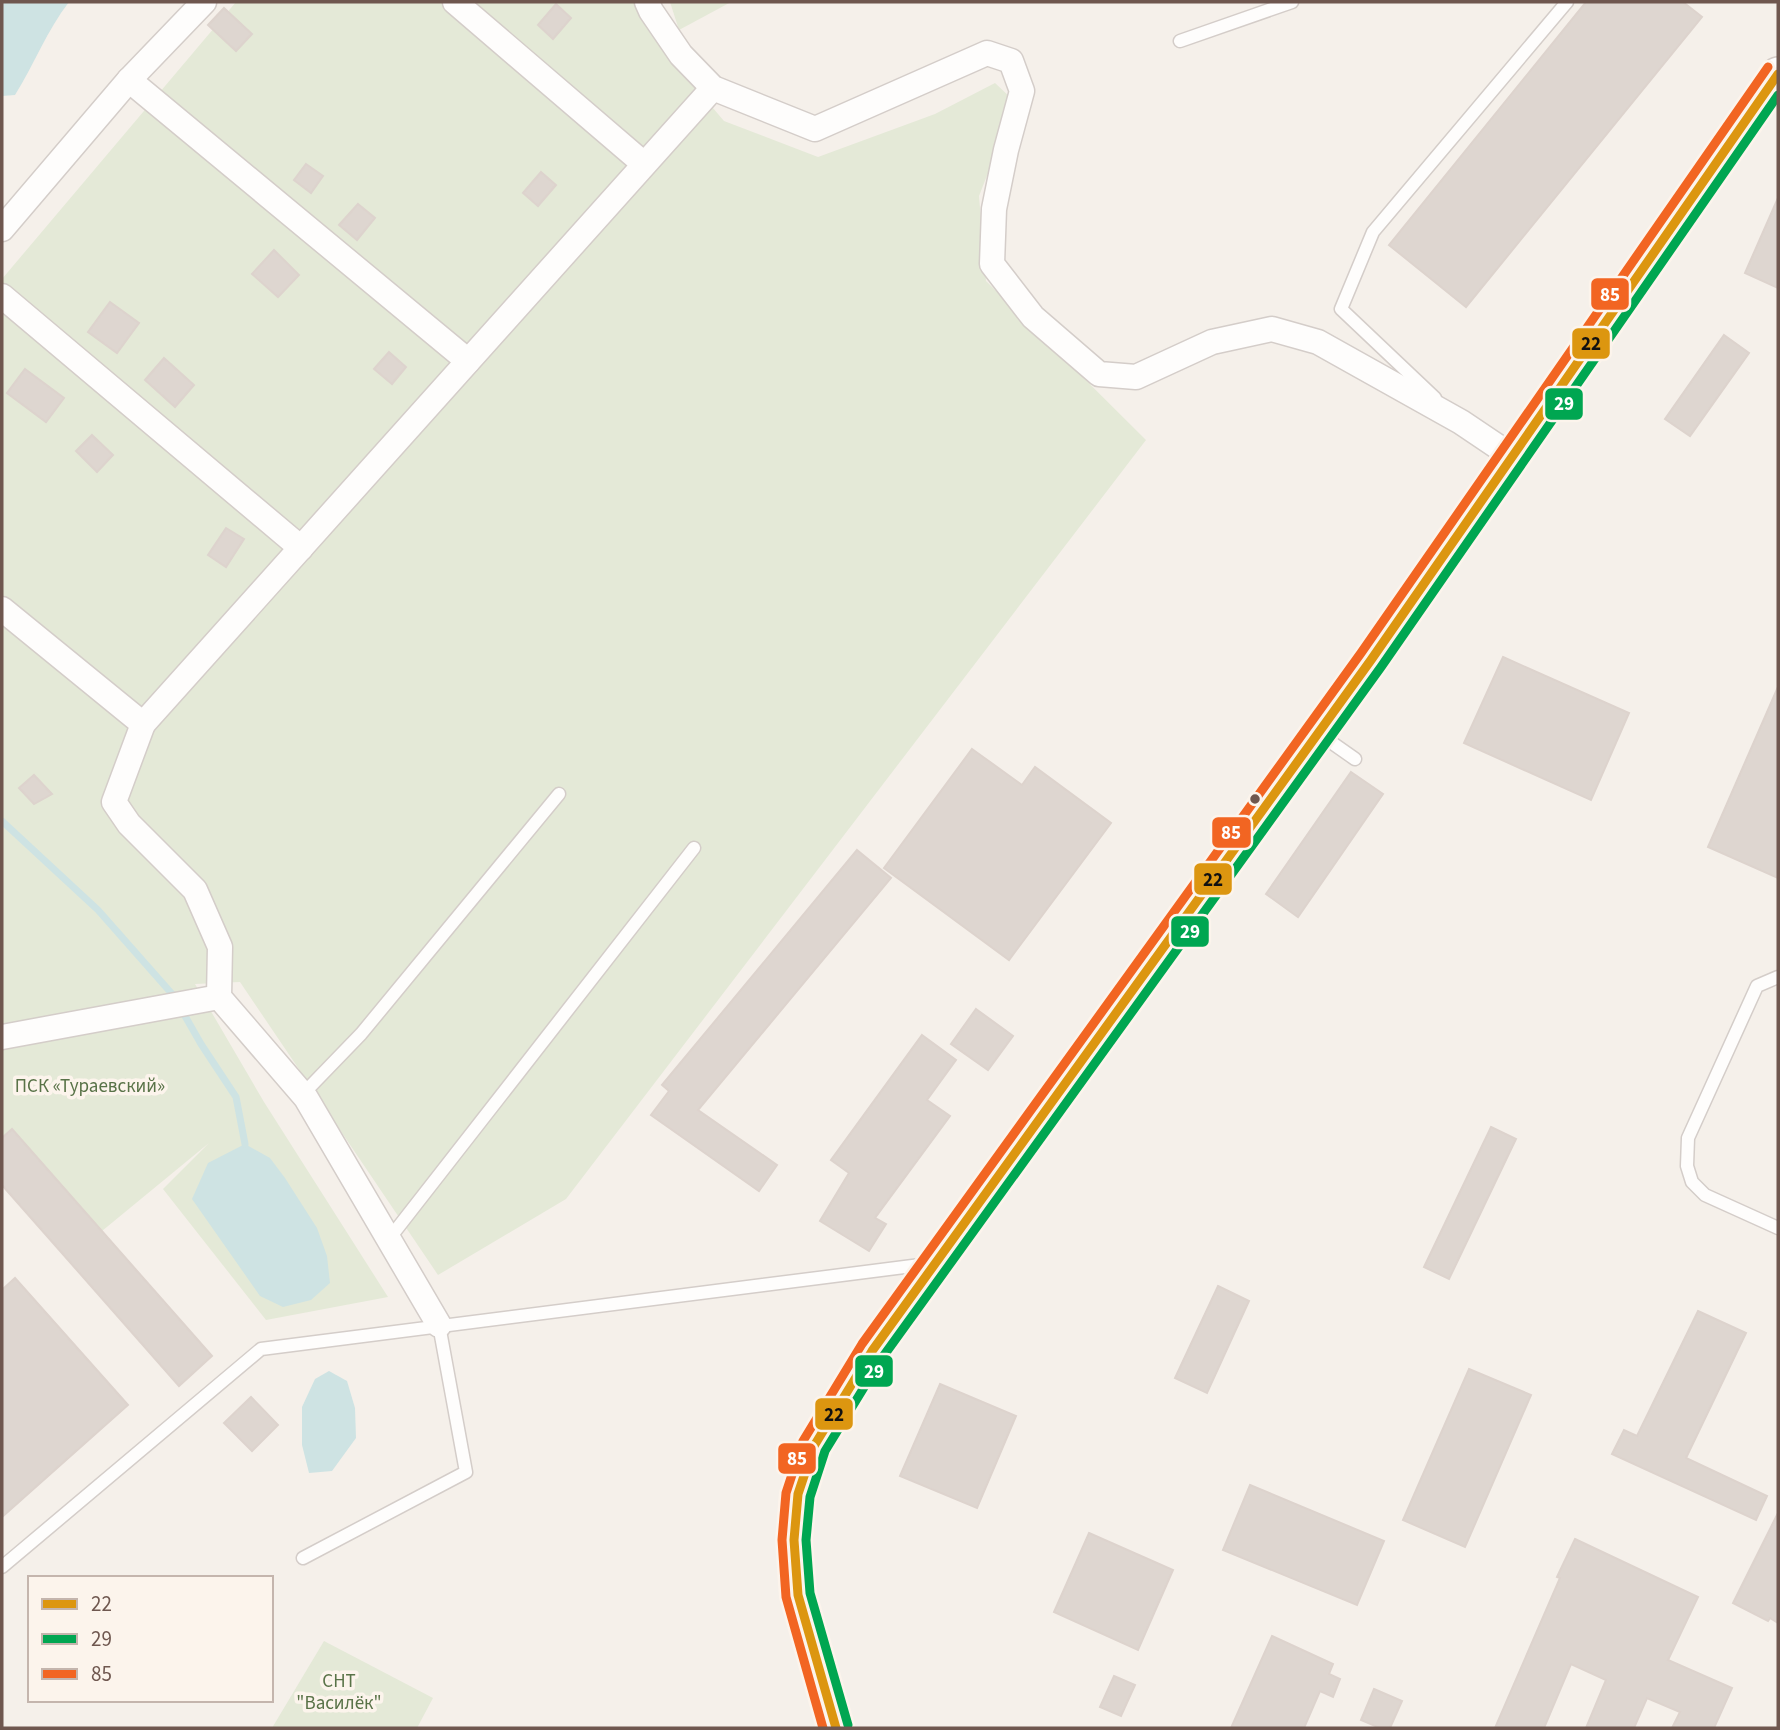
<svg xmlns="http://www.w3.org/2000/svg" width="1780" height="1730" font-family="'Source Sans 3',sans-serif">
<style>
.green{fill:#e4e9d7}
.water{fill:#cee3e3}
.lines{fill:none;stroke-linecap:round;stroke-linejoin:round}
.stream{stroke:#cee3e3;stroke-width:7}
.building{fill:#ded6d0;stroke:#ddd3cd;stroke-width:2}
.lane-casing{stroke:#d4cdc9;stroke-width:15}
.street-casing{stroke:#d4cdc9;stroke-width:27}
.secondary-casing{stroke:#d4ccc7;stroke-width:36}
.lane{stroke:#fefdfc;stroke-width:12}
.street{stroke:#fefdfc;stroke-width:24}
.secondary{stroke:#fefdfc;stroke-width:33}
.bus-1-casing{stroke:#fcf4ec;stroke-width:14}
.bus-2-casing{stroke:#fcf4ec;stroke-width:14}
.bus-3-casing{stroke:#fcf4ec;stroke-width:14}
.bus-1{stroke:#dc9610;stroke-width:9}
.bus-2{stroke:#00a651;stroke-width:9}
.bus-3{stroke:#f26522;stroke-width:9}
.bus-dot{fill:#6f574f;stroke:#fcf4ec;stroke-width:2.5}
.labels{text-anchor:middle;stroke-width:7;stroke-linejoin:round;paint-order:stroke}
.park-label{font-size:19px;fill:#597348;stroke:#fcf4ec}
.line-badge{stroke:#fcf4ec;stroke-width:2.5}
.badge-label{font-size:19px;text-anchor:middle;font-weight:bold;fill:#fff}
.pale-badge-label{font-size:19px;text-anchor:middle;font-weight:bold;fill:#111}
</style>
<rect width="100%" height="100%" fill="#f5f0ea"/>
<!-- green -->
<g class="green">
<polygon points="236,2 640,2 656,41 724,121 818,157 935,114 995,83 1011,98 995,155 979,196 986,281 1146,440 566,1199 438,1275 240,982 195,984 264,1102 388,1297 266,1320 163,1189 209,1143 102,1231 12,1129 2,1138 2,279"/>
<polygon points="670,2 731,2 679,30"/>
<polygon points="324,1641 433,1698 417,1728 272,1728"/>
</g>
<!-- water -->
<g class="water">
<path d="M2,2H69C47,30 34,65 15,95L2,96Z"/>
<polygon points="245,1144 270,1158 285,1178 317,1228 327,1256 330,1283 311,1300 283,1307 260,1296 192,1199 208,1163"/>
<polygon points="329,1371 347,1381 355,1408 356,1438 332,1471 309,1473 302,1445 302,1407 315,1379"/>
</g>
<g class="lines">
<!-- stream -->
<polyline class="stream" points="2,821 98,910 173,995 201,1044 236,1097 245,1144"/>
</g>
<!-- building -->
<g class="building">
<polygon points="1586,2 1683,2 1702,17 1466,307 1389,245"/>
<polygon points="556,4 571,18 553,39 538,25"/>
<polygon points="224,8 252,34 236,51 208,25"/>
<polygon points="306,164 323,176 311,193 294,180"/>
<polygon points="541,172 556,185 538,206 523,193"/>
<polygon points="1778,198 1778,288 1745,273"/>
<polygon points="358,204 375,218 357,240 339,225"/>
<polygon points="274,250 299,275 278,297 252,274"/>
<polygon points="110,302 139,323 117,353 88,332"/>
<polygon points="1724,335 1749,353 1690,436 1665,419"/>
<polygon points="389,352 406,367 392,384 374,369"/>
<polygon points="164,358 194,385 175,407 145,380"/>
<polygon points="25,369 64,398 46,422 7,393"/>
<polygon points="92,435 113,455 97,472 76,451"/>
<polygon points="226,528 244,539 226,567 208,555"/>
<polygon points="1503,657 1629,713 1591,800 1464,743"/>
<polygon points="1778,687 1778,878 1708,847"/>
<polygon points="972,749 1022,785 1035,767 1111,823 1009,960 884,868"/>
<polygon points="1351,772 1383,794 1298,917 1266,894"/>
<polygon points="34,775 52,794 34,804 19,788"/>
<polygon points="857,850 891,878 698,1110 777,1165 759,1191 651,1115 669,1091 662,1085"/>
<polygon points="976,1009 1013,1036 988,1070 951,1044"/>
<polygon points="922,1035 956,1060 927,1100 950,1116 875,1218 886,1224 869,1251 820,1221 849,1173 831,1160"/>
<polygon points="1491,1127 1516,1139 1449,1279 1424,1267"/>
<polygon points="12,1129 212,1356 179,1386 2,1185 2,1138"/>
<polygon points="15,1278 128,1405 2,1517 2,1290"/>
<polygon points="1218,1286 1249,1301 1207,1393 1175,1378"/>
<polygon points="1698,1311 1746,1333 1686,1458 1767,1496 1756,1520 1612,1454 1624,1430 1637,1436"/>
<polygon points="1469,1369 1531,1395 1465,1547 1403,1520"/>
<polygon points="940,1384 1016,1416 977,1508 900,1476"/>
<polygon points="251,1397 278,1425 252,1451 224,1423"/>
<polygon points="1250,1485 1384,1541 1357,1605 1223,1550"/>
<polygon points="1778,1513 1778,1623 1770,1618 1768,1621 1733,1603"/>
<polygon points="1089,1533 1173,1570 1138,1650 1054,1612"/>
<polygon points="1575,1539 1698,1597 1668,1660 1732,1688 1714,1728 1672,1728 1680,1712 1647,1698 1634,1728 1586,1728 1606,1680 1571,1664 1544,1728 1495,1728 1560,1578 1557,1577"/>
<polygon points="1272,1636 1333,1664 1329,1674 1340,1679 1333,1697 1320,1691 1304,1728 1231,1728"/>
<polygon points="1114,1676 1135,1685 1121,1716 1100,1707"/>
<polygon points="1374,1689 1402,1701 1390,1728 1380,1728 1361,1720"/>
</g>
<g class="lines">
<!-- lane casing -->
<g class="lane-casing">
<g id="lane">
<polyline points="1180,41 1292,2"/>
<polyline points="1435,398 1341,309 1373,232 1567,2"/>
<polyline points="1318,733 1355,759"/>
<polyline points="1778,977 1757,986 1688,1138 1687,1166 1692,1182 1705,1195 1778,1228"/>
<polyline points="303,1094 361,1034 559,794"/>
<polyline points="389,1239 694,848"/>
<polyline points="303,1558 466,1472 439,1325"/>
<polyline points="2,1567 261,1349 928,1264"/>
</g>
</g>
<!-- street casing -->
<g class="street-casing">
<g id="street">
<polyline points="455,2 644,164"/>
<polyline points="647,2 651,11 681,55 713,88 815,129 987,53 1011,61 1022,91 1006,150 994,209 992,264 1033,317 1099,374 1136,377 1212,342 1272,329 1318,342 1461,422 1513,457"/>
<polyline points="129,80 468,361"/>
<polyline points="2,229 129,80 204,2"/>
<polyline points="2,296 301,548"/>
<polyline points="2,609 143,724 713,88"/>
<polyline points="143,724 114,802 129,824 195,890 220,947 219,997 306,1098 439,1325"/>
<polyline points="2,1037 219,997"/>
</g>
</g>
<!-- secondary casing -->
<g class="secondary-casing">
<polyline id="secondary" points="836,1728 798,1595 794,1540 798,1494 814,1446 872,1351 1371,660 1778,74"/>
</g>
<!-- lane -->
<use href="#lane" class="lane"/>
<!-- street -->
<use href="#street" class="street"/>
<!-- secondary -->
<use href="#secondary" class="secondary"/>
<!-- bus-1 casing -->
<g class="bus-1-casing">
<polyline id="bus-1" points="836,1728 798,1595 794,1540 798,1494 814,1446 872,1351 1371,660 1778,74"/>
</g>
<!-- bus-2 casing -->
<g class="bus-2-casing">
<polyline id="bus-2" points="848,1725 810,1593 806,1540 810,1497 825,1451 882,1358 1381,667 1778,95"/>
</g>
<!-- bus-3 casing -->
<g class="bus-3-casing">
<polyline id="bus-3" points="823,1728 786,1597 782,1540 786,1493 803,1441 862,1344 1361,653 1768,67"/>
</g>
<!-- bus-1 -->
<use href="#bus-1" class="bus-1"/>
<!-- bus-2 -->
<use href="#bus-2" class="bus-2"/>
<!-- bus-3 -->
<use href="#bus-3" class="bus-3"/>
</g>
<!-- markers -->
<circle class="bus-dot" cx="1255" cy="799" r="6"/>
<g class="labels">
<!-- park labels -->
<g class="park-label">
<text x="90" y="1092">ПСК «Тураевский»</text>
<text x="339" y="1687">СНТ<tspan x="339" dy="22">"Василёк"</tspan></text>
</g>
</g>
<g class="line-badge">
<rect x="1590" y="277" width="40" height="34" rx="7" fill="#f26522"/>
<rect x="1571" y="327" width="40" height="33" rx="7" fill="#dc9610"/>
<rect x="1544" y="387" width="40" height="34" rx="7" fill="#00a651"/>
<rect x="1211" y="816" width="41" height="33" rx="7" fill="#f26522"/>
<rect x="1193" y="862" width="40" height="34" rx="7" fill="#dc9610"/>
<rect x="1170" y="915" width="40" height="33" rx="7" fill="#00a651"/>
<rect x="854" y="1354" width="40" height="34" rx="7" fill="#00a651"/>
<rect x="814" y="1397" width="40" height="34" rx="7" fill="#dc9610"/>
<rect x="777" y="1442" width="40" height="33" rx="7" fill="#f26522"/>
</g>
<g class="badge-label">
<text x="1610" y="301">85</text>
<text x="1564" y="410">29</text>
<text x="1231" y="839">85</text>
<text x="1190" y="938">29</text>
<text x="874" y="1378">29</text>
<text x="797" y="1465">85</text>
</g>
<g class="pale-badge-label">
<text x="1591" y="350">22</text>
<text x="1213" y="886">22</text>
<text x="834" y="1421">22</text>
</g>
<!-- border -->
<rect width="1780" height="1730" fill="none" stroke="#6f574f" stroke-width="7"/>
<!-- legend -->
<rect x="28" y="1576" width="245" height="126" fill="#fcf4ec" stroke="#c4b5ad" stroke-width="2"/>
<rect x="42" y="1599" width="35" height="10" fill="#dc9610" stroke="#c4b5ad" stroke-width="2"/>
<text x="91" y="1611" font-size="21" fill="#6f574f">22</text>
<rect x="42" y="1634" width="35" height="10" fill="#00a651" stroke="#c4b5ad" stroke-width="2"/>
<text x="91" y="1646" font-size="21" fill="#6f574f">29</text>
<rect x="42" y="1669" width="35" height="10" fill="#f26522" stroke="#c4b5ad" stroke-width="2"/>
<text x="91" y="1681" font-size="21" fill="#6f574f">85</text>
</svg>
